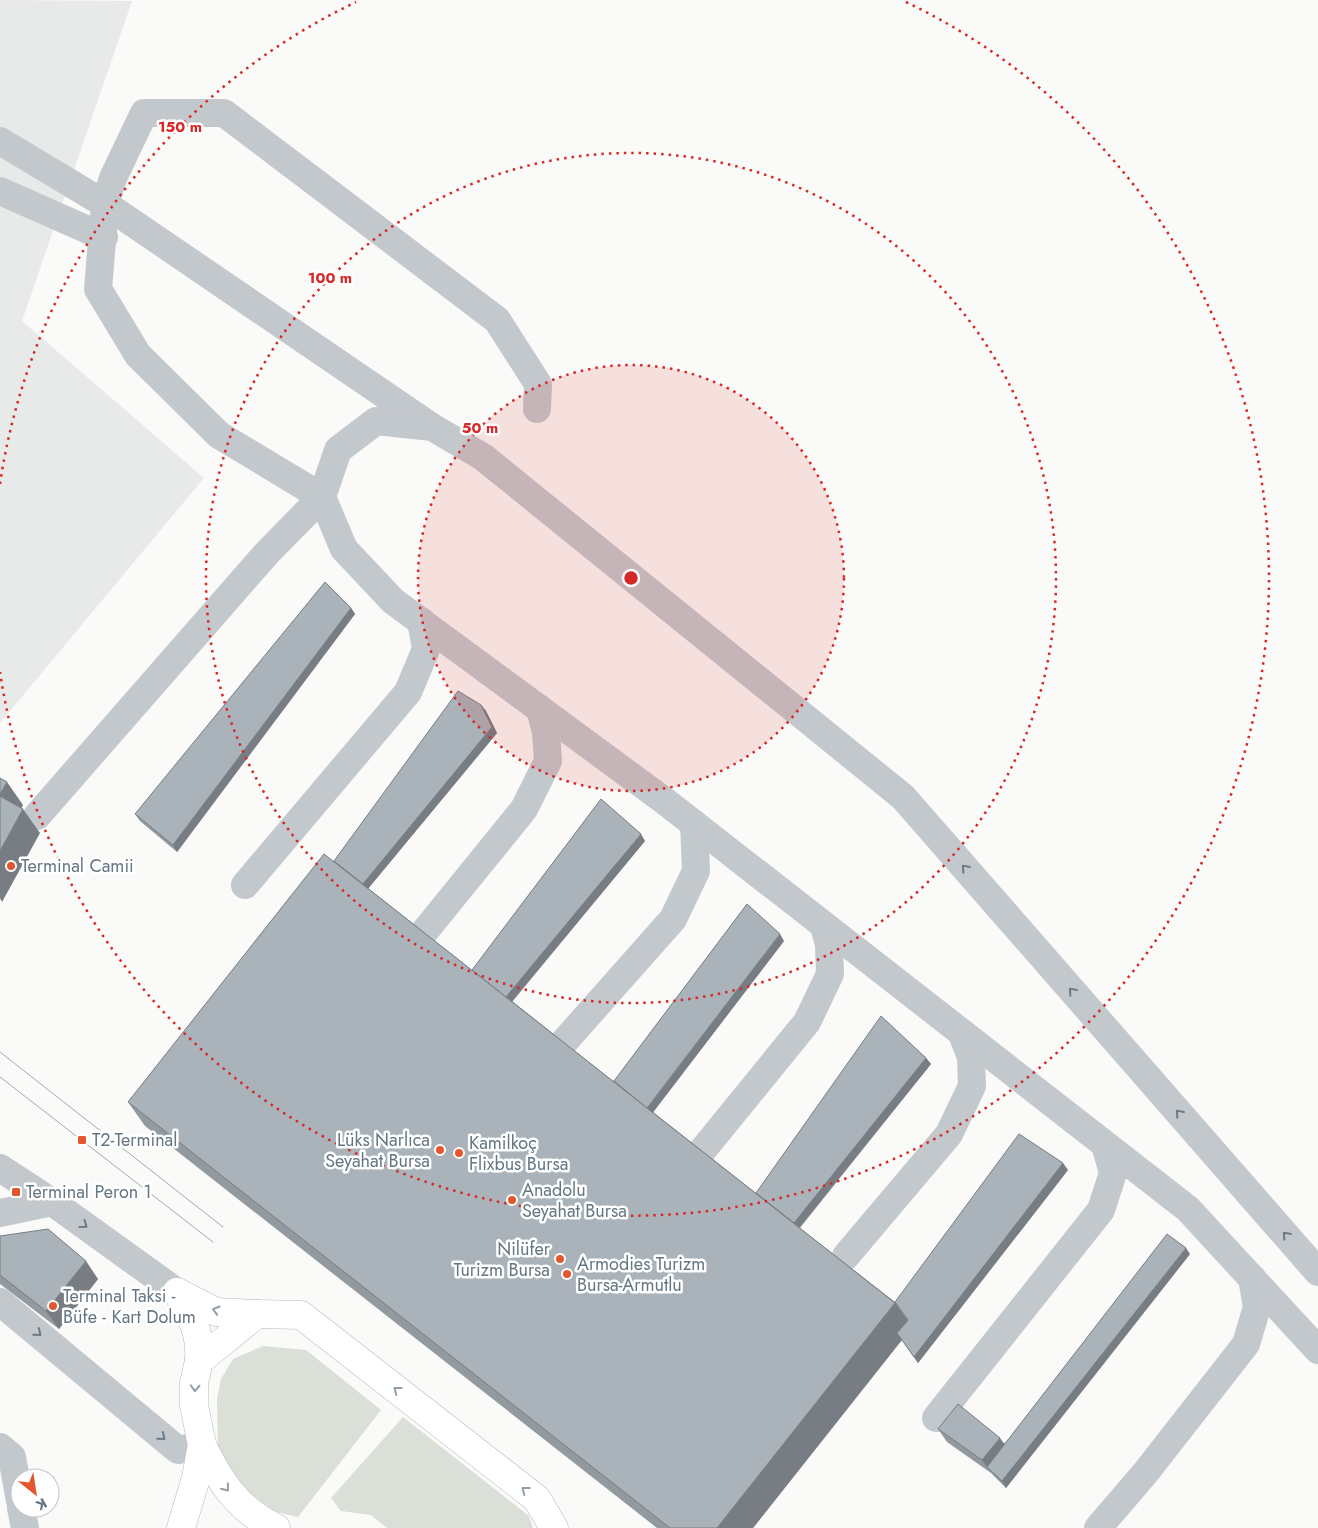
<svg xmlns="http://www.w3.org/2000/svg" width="1318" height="1528" font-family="Jost,sans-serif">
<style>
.built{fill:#e8e9e9}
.green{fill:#dadfd7}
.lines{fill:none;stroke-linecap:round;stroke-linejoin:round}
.major-casing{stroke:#b5babe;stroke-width:29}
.minor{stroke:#c3c8cc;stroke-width:28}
.major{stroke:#fff;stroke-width:28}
.tram{stroke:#a2aab0;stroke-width:1}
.wall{fill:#929a9f}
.shaded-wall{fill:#777d82}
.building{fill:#aab3b9;stroke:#777d82}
.oneway{stroke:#6a7a87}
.oneway2{stroke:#939fa8}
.ring{fill:none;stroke:#d62828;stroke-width:2.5;stroke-dasharray:2.5 5}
.poi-dot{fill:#e4572e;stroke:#fff;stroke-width:2}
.labels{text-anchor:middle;stroke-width:5;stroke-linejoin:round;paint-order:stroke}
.poi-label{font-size:18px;fill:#657683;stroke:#fff;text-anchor:start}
.centre{fill:#d62828;stroke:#fff;stroke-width:2.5}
.ring-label{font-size:15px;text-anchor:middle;font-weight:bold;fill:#d62828;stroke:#fff;stroke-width:5;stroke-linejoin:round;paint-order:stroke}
</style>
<rect width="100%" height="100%" fill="#fafaf8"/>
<!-- built -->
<polygon class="built" points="0,0 132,1 22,321 204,478 0,723"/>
<!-- green -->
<g class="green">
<polygon points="263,1346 306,1350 381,1410 298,1517 272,1511 245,1489 218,1455 217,1399 221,1379 233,1359"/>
<polygon points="403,1417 529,1516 533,1528 387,1528 371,1515 341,1511 331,1498"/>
</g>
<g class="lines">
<!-- major casing -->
<g class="major-casing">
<g id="major">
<polyline points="177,1292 216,1312 257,1314"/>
<path d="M177,1292C192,1317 201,1332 199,1361"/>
<path d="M202,1445C221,1483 237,1509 276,1528"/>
<polyline points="181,1528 196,1478 202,1445 194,1405 194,1383 199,1361 257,1314 301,1315 537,1499 554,1528"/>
</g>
</g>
<!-- minor -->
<g class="minor">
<polyline points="0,141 105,204 98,289 138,355 219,435 322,497 266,554 37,816"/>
<polyline points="0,191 104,237"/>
<polyline points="429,425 105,204 113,178 144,113 224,113 497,320 538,384 537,409"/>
<polyline points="245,885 408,692 426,649 421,621"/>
<polyline points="425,931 524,809 548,761 546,732 540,709"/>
<polyline points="564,1042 673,919 696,871 694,824"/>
<polyline points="702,1151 807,1022 830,974 829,945 824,926"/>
<polyline points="0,1168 52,1202 177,1292"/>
<polyline points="0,1213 52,1202"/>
<polyline points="846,1256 949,1134 972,1086 971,1057 962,1034"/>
<polyline points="1318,1272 903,797 483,457 432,427 376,421 338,450 322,497 344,549 393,601 666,802 1188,1209 1318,1350"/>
<polyline points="0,1302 178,1450 202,1445"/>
<polyline points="936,1418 1101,1210 1113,1173 1105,1145"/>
<polyline points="0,1447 12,1457 20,1501"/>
<polyline points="21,1508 25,1528"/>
<polyline points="1098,1528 1146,1472 1246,1344 1257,1307 1252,1278"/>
</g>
<!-- major -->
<use href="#major" class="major"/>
<!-- tram -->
<g class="tram">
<polyline points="0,1052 223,1227"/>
<polyline points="0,1077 213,1242"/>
</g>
</g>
<!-- wall -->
<g class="wall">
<polygon points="351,608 355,614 177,852 140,821 135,814"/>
<polygon points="481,705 486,711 497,733 368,888 472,970 645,841 512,1001 613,1081 784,941 653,1112 756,1193 926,1058 931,1064 800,1228 895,1302 1068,1170 918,1363 902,1340 753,1528 657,1528 145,1126 128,1102 334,861"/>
<polygon points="0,1236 98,1279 59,1329 0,1284"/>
<polygon points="1190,1254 1006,1488 991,1473 947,1442 938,1429 1004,1444"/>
</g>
<!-- shaded-wall -->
<g class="shaded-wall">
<polygon points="351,608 355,614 177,852 173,845"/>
<polygon points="481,705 486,711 497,733 363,895 358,889"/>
<polygon points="7,782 23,805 16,820 0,797 0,794"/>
<polygon points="23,809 40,833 2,902 0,898 0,851"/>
<polygon points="641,834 645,841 507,1008 502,1002"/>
<polygon points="780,934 784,941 648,1119 644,1113"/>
<polygon points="926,1058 931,1064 794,1234 790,1228"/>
<polygon points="1063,1163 1068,1170 918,1363 914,1357"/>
<polygon points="1186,1248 1190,1254 1006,1488 1002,1481"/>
<polygon points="86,1261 98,1279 59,1329 46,1311"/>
<polygon points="895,1303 912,1327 753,1528 717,1528"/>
<polygon points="1000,1438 1009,1450 987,1467 982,1460"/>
</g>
<!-- building -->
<g class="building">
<polygon points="325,582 351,608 173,845 135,814"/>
<polygon points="458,691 481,705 492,727 363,884 334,861"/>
<polygon points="0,778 7,782 0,794"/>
<polygon points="0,796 23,809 0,851"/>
<polygon points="601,799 641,834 506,997 472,970"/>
<polygon points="324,854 895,1303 717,1528 670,1528 128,1102"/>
<polygon points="747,904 780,934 647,1108 614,1081"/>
<polygon points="881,1016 926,1058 794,1223 756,1193"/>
<polygon points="1019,1134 1063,1163 914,1357 897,1333 908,1320 895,1302"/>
<polygon points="48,1229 86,1261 46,1311 0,1275 0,1236"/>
<polygon points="1167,1234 1186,1248 1002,1481 987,1467"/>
<polygon points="958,1404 1000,1438 982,1460 938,1429"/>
</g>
<!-- one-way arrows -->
<defs><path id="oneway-chevron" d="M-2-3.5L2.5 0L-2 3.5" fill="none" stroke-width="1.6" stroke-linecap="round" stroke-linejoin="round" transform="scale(1.25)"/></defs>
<g class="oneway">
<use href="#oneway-chevron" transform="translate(965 868) rotate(-131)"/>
<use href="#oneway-chevron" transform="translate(1072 991) rotate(-131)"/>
<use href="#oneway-chevron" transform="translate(1179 1113) rotate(-131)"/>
<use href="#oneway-chevron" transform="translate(84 1225) rotate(36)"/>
<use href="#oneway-chevron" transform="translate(1286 1235) rotate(-131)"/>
<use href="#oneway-chevron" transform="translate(38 1333) rotate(39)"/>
<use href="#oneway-chevron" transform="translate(162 1437) rotate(40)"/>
</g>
<g class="oneway2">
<use href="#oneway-chevron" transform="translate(216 1310) rotate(-164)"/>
<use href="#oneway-chevron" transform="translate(195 1388) rotate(93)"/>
<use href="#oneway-chevron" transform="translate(397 1390) rotate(-142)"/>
<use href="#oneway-chevron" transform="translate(226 1488) rotate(51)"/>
<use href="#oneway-chevron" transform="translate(525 1490) rotate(-142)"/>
</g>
<!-- distance rings -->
<circle cx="631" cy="578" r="213" fill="#d62828" fill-opacity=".12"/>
<g class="ring">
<circle cx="631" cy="578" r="213"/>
<circle cx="631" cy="578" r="425"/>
<path d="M0 484A638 638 0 0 1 356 2M906 2A638 638 0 1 1 0 672"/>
</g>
<!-- markers -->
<g class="poi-dot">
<circle cx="11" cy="866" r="5"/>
<rect x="77" y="1135" width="10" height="10" rx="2.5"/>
<circle cx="440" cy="1150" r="5"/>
<circle cx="459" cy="1153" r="5"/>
<rect x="11" y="1187" width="10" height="10" rx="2.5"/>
<circle cx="512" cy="1200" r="5"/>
<circle cx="560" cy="1259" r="5"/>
<circle cx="567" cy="1274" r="5"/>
<circle cx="53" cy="1306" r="5"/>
</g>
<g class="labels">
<!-- poi labels -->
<g class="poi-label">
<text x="21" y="872">Terminal Camii</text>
<text x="92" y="1146">T2-Terminal</text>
<text x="430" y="1146" text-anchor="end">Lüks Narlıca<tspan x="430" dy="21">Seyahat Bursa</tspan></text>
<text x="469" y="1149">Kamilkoç<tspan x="469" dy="21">Flixbus Bursa</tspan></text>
<text x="522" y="1196">Anadolu<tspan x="522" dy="21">Seyahat Bursa</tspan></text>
<text x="26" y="1198">Terminal Peron 1</text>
<text x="550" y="1255" text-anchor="end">Nilüfer<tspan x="550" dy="21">Turizm Bursa</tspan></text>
<text x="577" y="1270">Armodies Turizm<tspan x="577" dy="21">Bursa-Armutlu</tspan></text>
<text x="63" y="1302">Terminal Taksi -<tspan x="63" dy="21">Büfe - Kart Dolum</tspan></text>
</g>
</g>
<circle cx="631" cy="578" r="8" class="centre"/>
<g class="ring-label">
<text x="180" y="132">150 m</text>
<text x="330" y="283">100 m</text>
<text x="480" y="433">50 m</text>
</g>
<!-- north arrow -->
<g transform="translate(35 1493) rotate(150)"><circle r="24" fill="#ffffff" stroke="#c1c8cd"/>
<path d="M0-4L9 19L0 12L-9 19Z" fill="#e4572e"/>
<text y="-8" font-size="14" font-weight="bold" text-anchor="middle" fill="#657683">K</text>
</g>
</svg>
